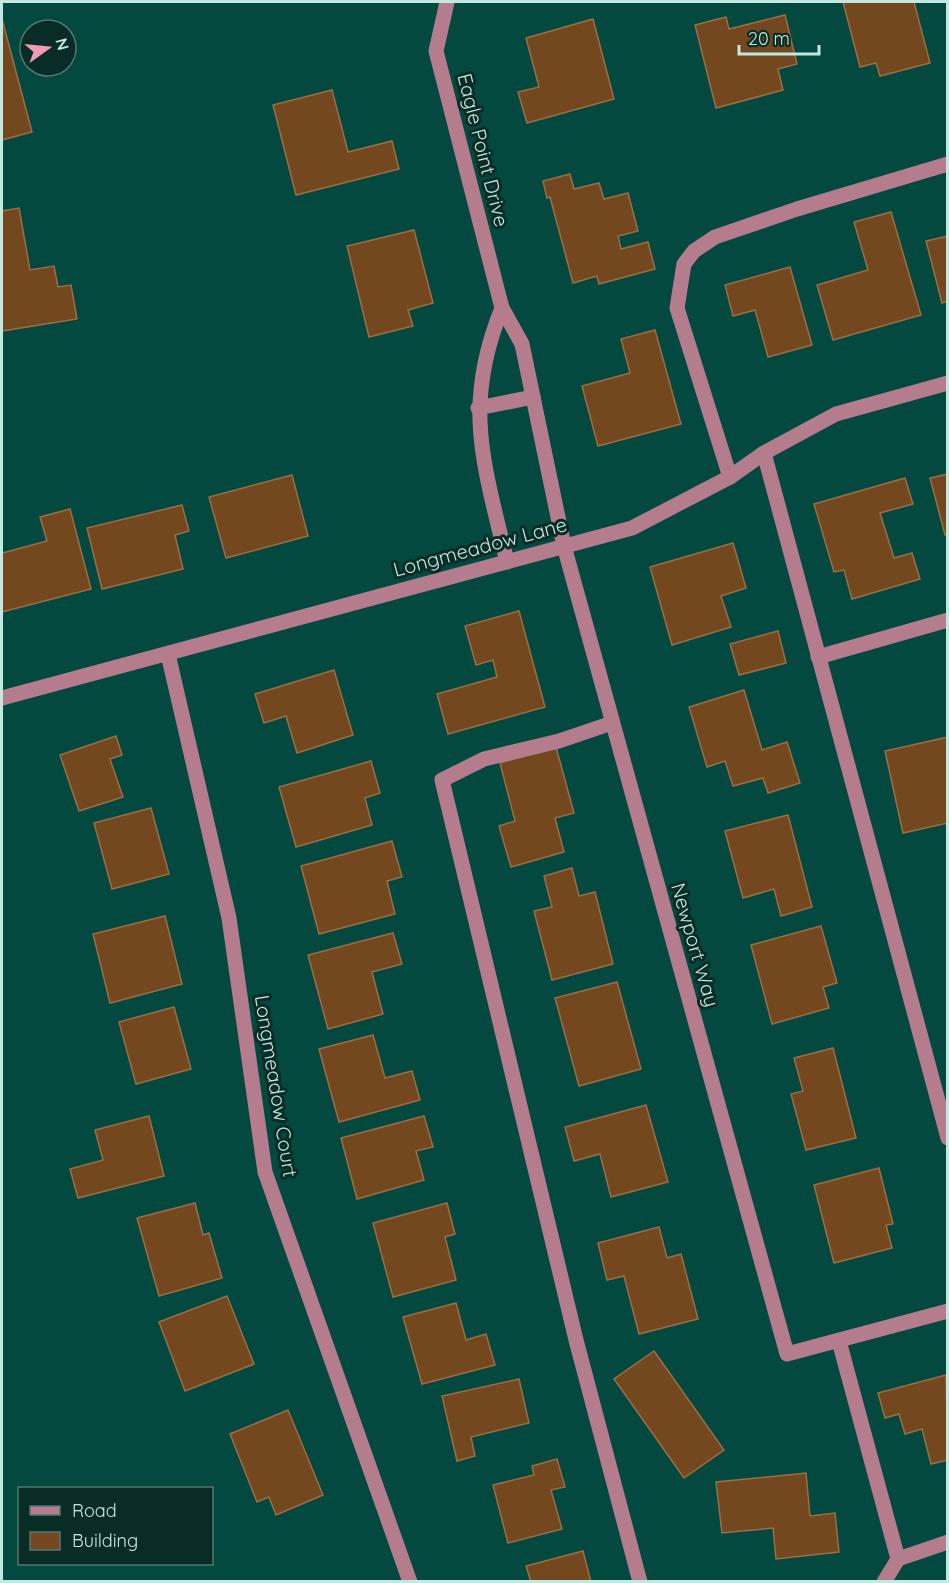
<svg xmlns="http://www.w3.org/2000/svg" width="949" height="1583" font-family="Quicksand,sans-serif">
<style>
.building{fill:#73481f;stroke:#9c6e46;stroke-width:1.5}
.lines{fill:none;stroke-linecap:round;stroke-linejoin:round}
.minor{stroke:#b57c8d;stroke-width:15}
.labels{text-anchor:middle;stroke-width:6;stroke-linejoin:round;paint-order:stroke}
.street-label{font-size:20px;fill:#c3e8e0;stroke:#092c26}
</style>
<rect width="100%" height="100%" fill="#034940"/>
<!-- building -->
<g class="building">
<polygon points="843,2 914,2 930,63 880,76 876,63 860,67"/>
<polygon points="785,15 797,64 778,69 783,90 716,108 695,25 726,17 729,29"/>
<polygon points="2,19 32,132 2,140"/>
<polygon points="593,19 614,99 527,123 518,92 539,87 526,38"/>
<polygon points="332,90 348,152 392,141 399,169 296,195 273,105"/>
<polygon points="570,174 574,189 599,183 604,199 628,193 638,231 618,236 621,249 648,242 655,269 599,284 597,276 573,283 550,197 547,198 543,181"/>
<polygon points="19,208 30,270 54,266 58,287 71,285 77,319 2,331 2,211"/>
<polygon points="891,212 921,315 833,340 817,285 868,270 854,222"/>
<polygon points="414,230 433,303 408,310 413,326 369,337 347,246"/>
<polygon points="948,236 948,301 942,303 926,241"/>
<polygon points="790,267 812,345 768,357 755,310 733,316 725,285"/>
<polygon points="655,330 681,424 598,446 582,386 630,373 621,339"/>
<polygon points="948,474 948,534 945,535 930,478"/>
<polygon points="292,475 308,536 226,558 209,497"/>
<polygon points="905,478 913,504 880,513 894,558 912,553 920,579 852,599 844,570 834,572 814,504"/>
<polygon points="182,505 189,531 175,535 183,569 102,589 87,528"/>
<polygon points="70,509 91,589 2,612 2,553 47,541 40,517"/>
<polygon points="733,543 746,588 721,596 731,627 672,645 650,567"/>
<polygon points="519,611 545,707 448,734 437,694 497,677 493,660 476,665 465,626"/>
<polygon points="778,631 786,663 739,675 730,644"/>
<polygon points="334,670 353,735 297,753 286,716 264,723 255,694"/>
<polygon points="744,690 762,750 787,742 800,783 768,793 763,778 733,786 725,761 707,767 689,707"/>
<polygon points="116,736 122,755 110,759 123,797 79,811 60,755"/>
<polygon points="948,737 948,823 903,833 885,751"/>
<polygon points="556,747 574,813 555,818 564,852 511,867 499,826 515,821 500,763"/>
<polygon points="371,761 380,793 365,798 372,825 296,847 279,787"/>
<polygon points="151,808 169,874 112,889 94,823"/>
<polygon points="788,815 812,907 781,916 774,889 743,898 725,831"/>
<polygon points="392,841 402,877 387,881 395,914 319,934 301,866"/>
<polygon points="572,868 579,896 595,892 613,964 552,980 534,911 552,907 544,876"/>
<polygon points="165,916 182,984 110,1003 93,934"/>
<polygon points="821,926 837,983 823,987 829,1008 772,1024 751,945"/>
<polygon points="393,933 402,964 372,972 383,1014 328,1029 308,955"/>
<polygon points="617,982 641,1069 579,1086 555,998"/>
<polygon points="174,1007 191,1069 136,1084 119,1022"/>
<polygon points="373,1035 385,1078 412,1071 420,1100 339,1122 319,1049"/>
<polygon points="833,1048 856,1138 806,1150 791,1094 803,1091 794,1058"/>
<polygon points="646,1105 668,1182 611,1197 600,1154 574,1161 565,1127"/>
<polygon points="149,1116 164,1176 78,1198 70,1169 103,1160 95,1130"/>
<polygon points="424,1116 433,1147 416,1151 424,1180 357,1199 341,1138"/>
<polygon points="879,1168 893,1224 886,1225 892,1248 834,1263 814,1185"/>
<polygon points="195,1203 203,1235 209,1233 222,1278 159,1296 137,1218"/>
<polygon points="447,1203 455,1234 445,1237 456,1280 393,1297 373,1223"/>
<polygon points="659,1227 667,1258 681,1254 698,1319 639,1334 624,1276 607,1280 598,1243"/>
<polygon points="227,1296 254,1364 185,1391 159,1322"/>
<polygon points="456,1303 466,1340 486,1334 495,1365 422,1384 403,1317"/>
<polygon points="654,1351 724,1450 684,1478 614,1379"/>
<polygon points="946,1375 948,1460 931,1464 922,1429 905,1434 899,1414 885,1418 878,1393"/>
<polygon points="519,1379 529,1423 471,1437 475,1456 457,1461 442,1396"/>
<polygon points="288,1410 323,1495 276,1515 269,1497 257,1502 230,1434"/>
<polygon points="557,1459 565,1487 551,1490 562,1529 508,1543 493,1485 534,1475 532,1466"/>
<polygon points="806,1473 810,1516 835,1513 839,1552 776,1559 773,1528 722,1533 716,1482"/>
<polygon points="583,1551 591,1582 531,1582 526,1566"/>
</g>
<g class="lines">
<!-- minor -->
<g class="minor">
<polyline points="447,2 436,51 502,308"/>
<polyline points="478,408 533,397"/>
<polyline points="764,453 948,1138"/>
<polyline points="730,477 677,308 684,264 694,251 715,237 797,209 948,164"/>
<path d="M507,562C484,464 462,406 502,308L522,344L564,546L787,1354L948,1311"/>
<polyline points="168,654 229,918 265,1172 410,1582"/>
<polyline points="818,657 948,620"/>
<polyline points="2,698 632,528 730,477 764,453 836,414 948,383"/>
<polyline points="612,723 559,741 484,759 442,780 576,1340 640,1582"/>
<polyline points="839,1341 898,1559 948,1542"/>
<polyline points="884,1582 898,1559"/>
</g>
</g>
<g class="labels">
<!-- street labels -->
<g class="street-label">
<text transform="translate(483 150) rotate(76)" y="7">Eagle Point Drive</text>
<text transform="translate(480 547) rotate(-15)" y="7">Longmeadow Lane</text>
<text transform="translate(695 945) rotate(74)" y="7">Newport Way</text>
<text transform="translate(276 1086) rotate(81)" y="7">Longmeadow Court</text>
</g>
</g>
<!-- border -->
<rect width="949" height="1583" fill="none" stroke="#c3e8e0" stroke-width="6"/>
<!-- legend -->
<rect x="18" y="1487" width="195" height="78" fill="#092c26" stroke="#537770" stroke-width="1.5"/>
<rect x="30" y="1506" width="30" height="9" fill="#b57c8d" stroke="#537770" stroke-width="1.5"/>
<text x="72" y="1517" font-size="18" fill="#c3e8e0">Road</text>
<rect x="30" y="1532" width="30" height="18" fill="#73481f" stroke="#537770" stroke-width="1.5"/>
<text x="72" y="1547" font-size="18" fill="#c3e8e0">Building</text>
<!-- north arrow -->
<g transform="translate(48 48) rotate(75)"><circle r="28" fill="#092c26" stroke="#537770" stroke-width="1.5"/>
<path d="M0-4.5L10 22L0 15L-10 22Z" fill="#f19ab4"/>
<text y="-9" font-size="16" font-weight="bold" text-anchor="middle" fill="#c3e8e0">N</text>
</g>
<!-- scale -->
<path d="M739 45v9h80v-9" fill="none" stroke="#c3e8e0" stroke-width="3"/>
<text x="748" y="45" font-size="18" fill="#c3e8e0" stroke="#092c26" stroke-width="4.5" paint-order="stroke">20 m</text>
</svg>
